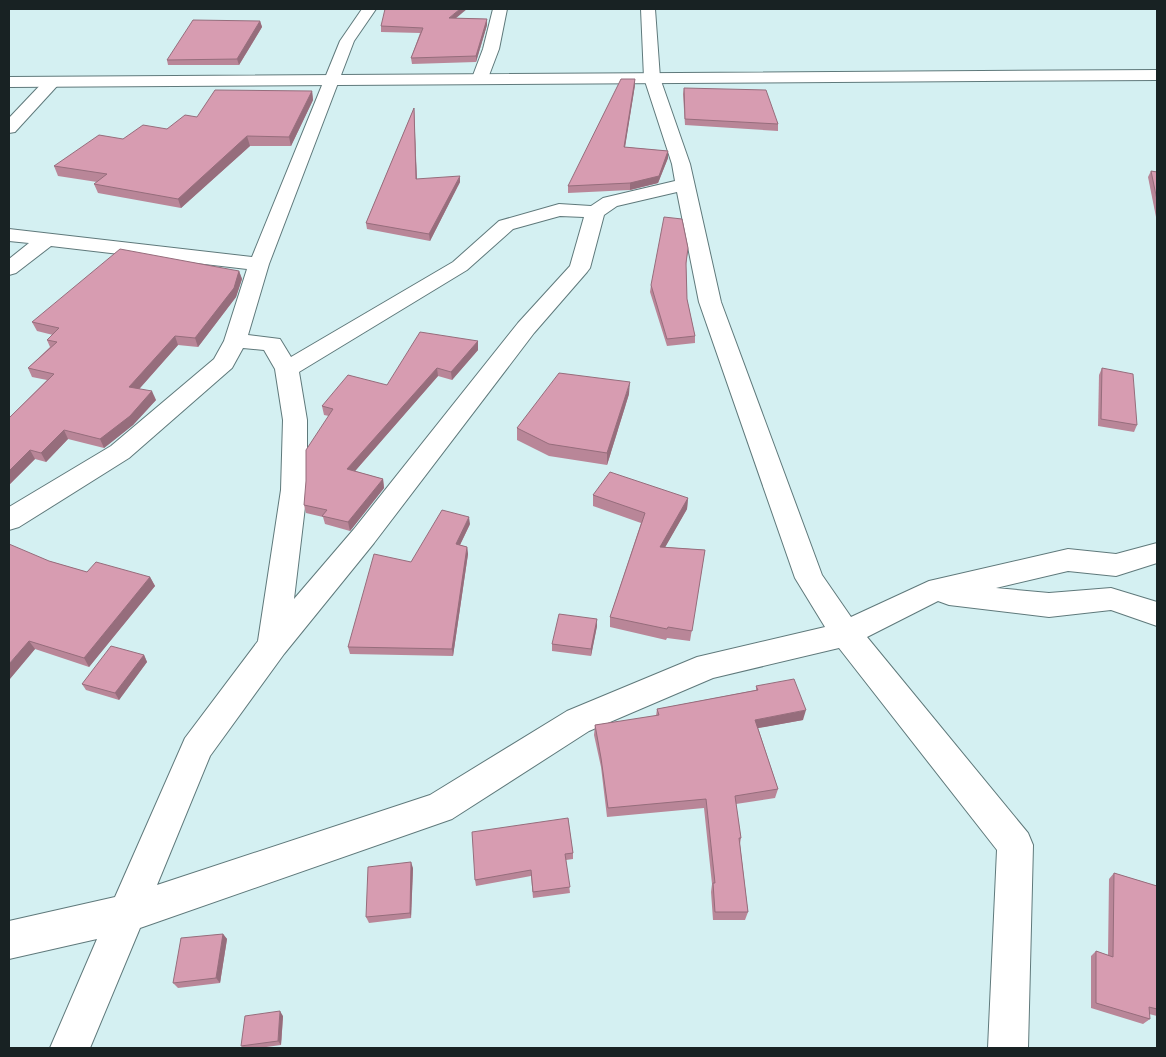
<svg xmlns="http://www.w3.org/2000/svg" width="1166" height="1057" font-family="Georgia,serif">
<style>
.lines{fill:none;stroke-linecap:round;stroke-linejoin:round}
.street-casing{stroke:#5f797b;stroke-width:2}
.primary-casing{stroke:#5f797b;stroke-width:2}
.street{fill:#fff;fill-rule:evenodd}
.primary{fill:#fff;fill-rule:evenodd}
.wall{fill:#b98698}
.shaded-wall{fill:#966d7c}
.building{fill:#d79cb1;stroke:#966d7c}
</style>
<rect width="100%" height="100%" fill="#d4f0f2"/>
<g class="lines">
<!-- street casing -->
<g class="street-casing">
<g id="street">
<path d="M362,9H376L354,41L269,264L248,335L280,339L291,357L453,262L499,221L559,204L591,206L603,198L675,181L672,164L644,78L641,9H655L660,78L690,164L721,302L822,575L851,617L929,581L1068,549L1116,554L1157,543V563L1116,576L1068,571L996,588L1049,593L1111,588L1157,602V626L1111,610L1049,617L949,605L938,601L867,637L1028,833L1033,845L1028,1048H988L997,850L839,648L713,678L589,731L452,819L140,928L90,1048H50L97,939L9,959V921L115,897L185,738L258,641L281,490L283,420L275,369L264,350L243,348L232,368L129,458L19,527L9,530V507L111,446L214,359L224,341L247,269L51,246L16,273L9,275V259L29,243L9,241V229L252,257L340,41ZM677,192L699,302L795,578L825,627L697,657L567,711L430,795L157,885L210,756L284,654L374,543L534,333L587,272L590,268L604,215L617,206ZM560,216L584,217L570,266L518,323L354,529L294,599L307,490V420L299,372L467,270L513,229Z"/>
<polygon points="493,9 507,9 499,49 488,78 486,81 474,81 472,78 483,49"/>
<polygon points="52,77 58,79 60,82 58,85 15,132 9,133 9,118 46,79"/>
</g>
</g>
<!-- primary casing -->
<g class="primary-casing">
<polygon id="primary" points="1157,70 1157,80 9,87 9,77"/>
</g>
<!-- street -->
<use href="#street" class="street"/>
<!-- primary -->
<use href="#primary" class="primary"/>
</g>
<!-- wall -->
<g class="wall">
<polygon points="456,18 487,19 487,25 476,62 412,64 411,58 420,33 381,32 381,26"/>
<polygon points="260,21 262,27 239,65 168,65 167,60"/>
<polygon points="635,85 625,147 668,151 668,158 658,183 630,190 568,193 568,186"/>
<polygon points="684,88 778,124 778,131 685,125 683,94"/>
<polygon points="312,91 313,100 291,146 250,146 181,208 98,193 94,184 97,182 58,176 54,166 123,139 167,129 197,117"/>
<polygon points="414,108 417,179 460,182 430,241 367,229 366,223"/>
<polygon points="1151,171 1157,172 1157,222 1148,177"/>
<polygon points="688,248 686,266 687,299 695,336 695,343 667,346 650,292 651,285"/>
<polygon points="239,271 242,279 236,297 198,347 178,345 139,389 156,400 133,425 104,448 68,439 46,462 35,459 9,485 9,418 47,380 32,377 28,368 50,347 47,340 53,335 37,331 32,322"/>
<polygon points="478,341 478,350 452,380 438,376 355,471 383,479 384,488 350,531 325,524 323,517 306,513 304,505 329,416 324,415 322,406 387,385"/>
<polygon points="1102,368 1137,425 1134,432 1098,426 1099,375"/>
<polygon points="629,394 607,465 549,456 517,440 517,428"/>
<polygon points="593,495 688,498 687,509 665,547 705,550 690,641 667,638 666,640 610,627 610,617 641,523 593,506"/>
<polygon points="470,524 460,545 467,547 468,554 453,656 350,654 348,647 411,562"/>
<polygon points="49,561 87,572 150,577 155,586 89,667 35,649 9,680"/>
<polygon points="597,626 591,656 552,651 552,644"/>
<polygon points="144,655 147,662 119,700 86,690 82,684"/>
<polygon points="756,686 803,720 758,728 778,789 775,798 736,804 741,838 740,844 748,912 745,920 713,920 711,892 712,884 704,808 607,817 601,767 594,735 595,725 656,716 657,709 756,690"/>
<polygon points="568,818 573,853 573,859 566,860 570,893 533,898 531,876 476,886 475,880"/>
<polygon points="413,868 411,918 369,923 366,917"/>
<polygon points="1114,873 1157,886 1157,1016 1149,1014 1150,1019 1143,1024 1091,1008 1091,956 1096,951 1108,955 1109,879"/>
<polygon points="223,934 227,939 220,983 178,988 173,983"/>
<polygon points="283,1016 281,1045 259,1048 244,1048 241,1046"/>
</g>
<!-- shaded-wall -->
<g class="shaded-wall">
<polygon points="460,9 467,9 449,24 449,18"/>
<polygon points="487,19 487,25 476,62 476,56"/>
<polygon points="260,21 262,27 239,65 237,59"/>
<polygon points="635,79 635,85 624,153 624,147"/>
<polygon points="312,91 313,100 291,146 289,137"/>
<polygon points="414,108 414,114 417,185 416,179"/>
<polygon points="247,136 250,146 181,208 178,199"/>
<polygon points="668,151 668,158 658,183 630,190 630,183"/>
<polygon points="460,176 460,182 430,241 429,234"/>
<polygon points="239,271 242,279 236,297 198,347 195,338"/>
<polygon points="175,336 178,345 133,396 129,387"/>
<polygon points="478,341 478,350 452,380 451,372"/>
<polygon points="437,368 438,376 349,478 347,469"/>
<polygon points="630,382 629,394 607,465 607,453"/>
<polygon points="152,391 156,400 133,425 104,448 100,439"/>
<polygon points="64,430 68,439 46,462 41,453"/>
<polygon points="30,450 35,459 9,485 9,471"/>
<polygon points="383,479 384,488 350,531 348,522"/>
<polygon points="688,498 687,509 659,558 660,547"/>
<polygon points="469,517 470,524 457,551 456,544"/>
<polygon points="467,547 468,554 453,656 452,649"/>
<polygon points="150,577 155,586 89,667 84,658"/>
<polygon points="597,619 597,626 591,656 591,649"/>
<polygon points="29,641 35,649 9,680 9,664"/>
<polygon points="144,655 147,662 119,700 115,693"/>
<polygon points="806,710 803,720 753,729 755,720"/>
<polygon points="411,862 413,868 411,918 410,913"/>
<polygon points="223,934 227,939 220,983 216,978"/>
<polygon points="280,1011 283,1016 281,1045 278,1041"/>
</g>
<!-- building -->
<g class="building">
<polygon points="385,9 460,9 449,18 487,19 476,56 411,58 423,28 381,26"/>
<polygon points="193,20 260,21 237,59 167,60"/>
<polygon points="621,79 635,79 624,147 668,151 659,176 630,183 568,186"/>
<polygon points="684,88 766,90 778,124 685,119"/>
<polygon points="215,90 312,91 289,137 247,136 178,199 94,184 107,174 54,166 99,135 123,139 143,125 167,129 185,115 197,117"/>
<polygon points="414,108 416,179 460,176 429,234 366,223"/>
<polygon points="1151,171 1157,172 1157,200"/>
<polygon points="664,217 682,219 688,248 686,263 687,299 695,336 667,339 651,285"/>
<polygon points="120,249 239,271 234,288 195,338 175,336 129,387 152,391 130,416 100,439 64,430 41,453 30,450 9,471 9,418 54,374 28,368 57,342 47,340 59,328 32,322"/>
<polygon points="420,332 478,341 451,372 437,368 347,469 383,479 348,522 322,516 327,510 304,505 306,481 306,450 333,409 322,406 348,375 387,385"/>
<polygon points="1102,368 1133,374 1137,425 1101,419"/>
<polygon points="559,373 630,382 607,453 549,444 517,428"/>
<polygon points="610,472 688,498 660,547 705,550 692,631 668,627 667,629 610,617 645,513 593,495"/>
<polygon points="442,510 469,517 456,544 467,547 452,649 348,647 374,554 411,562"/>
<polygon points="9,544 49,561 87,572 96,562 150,577 84,658 29,641 9,664"/>
<polygon points="559,614 597,619 591,649 552,644"/>
<polygon points="111,646 144,655 115,693 82,684"/>
<polygon points="794,679 806,710 755,720 778,789 735,796 741,838 739,838 748,912 715,912 713,883 715,883 706,799 608,808 601,758 595,725 659,715 657,709 758,690 756,686"/>
<polygon points="568,818 573,853 565,854 570,887 533,892 531,870 475,880 472,832"/>
<polygon points="411,862 410,913 366,917 368,867"/>
<polygon points="1114,873 1157,886 1157,1009 1149,1007 1150,1019 1096,1003 1096,951 1113,957"/>
<polygon points="223,934 216,978 173,983 181,938"/>
<polygon points="280,1011 278,1041 241,1046 245,1016"/>
</g>
<!-- border -->
<rect width="1166" height="1057" fill="none" stroke="#182223" stroke-width="20"/>
</svg>
